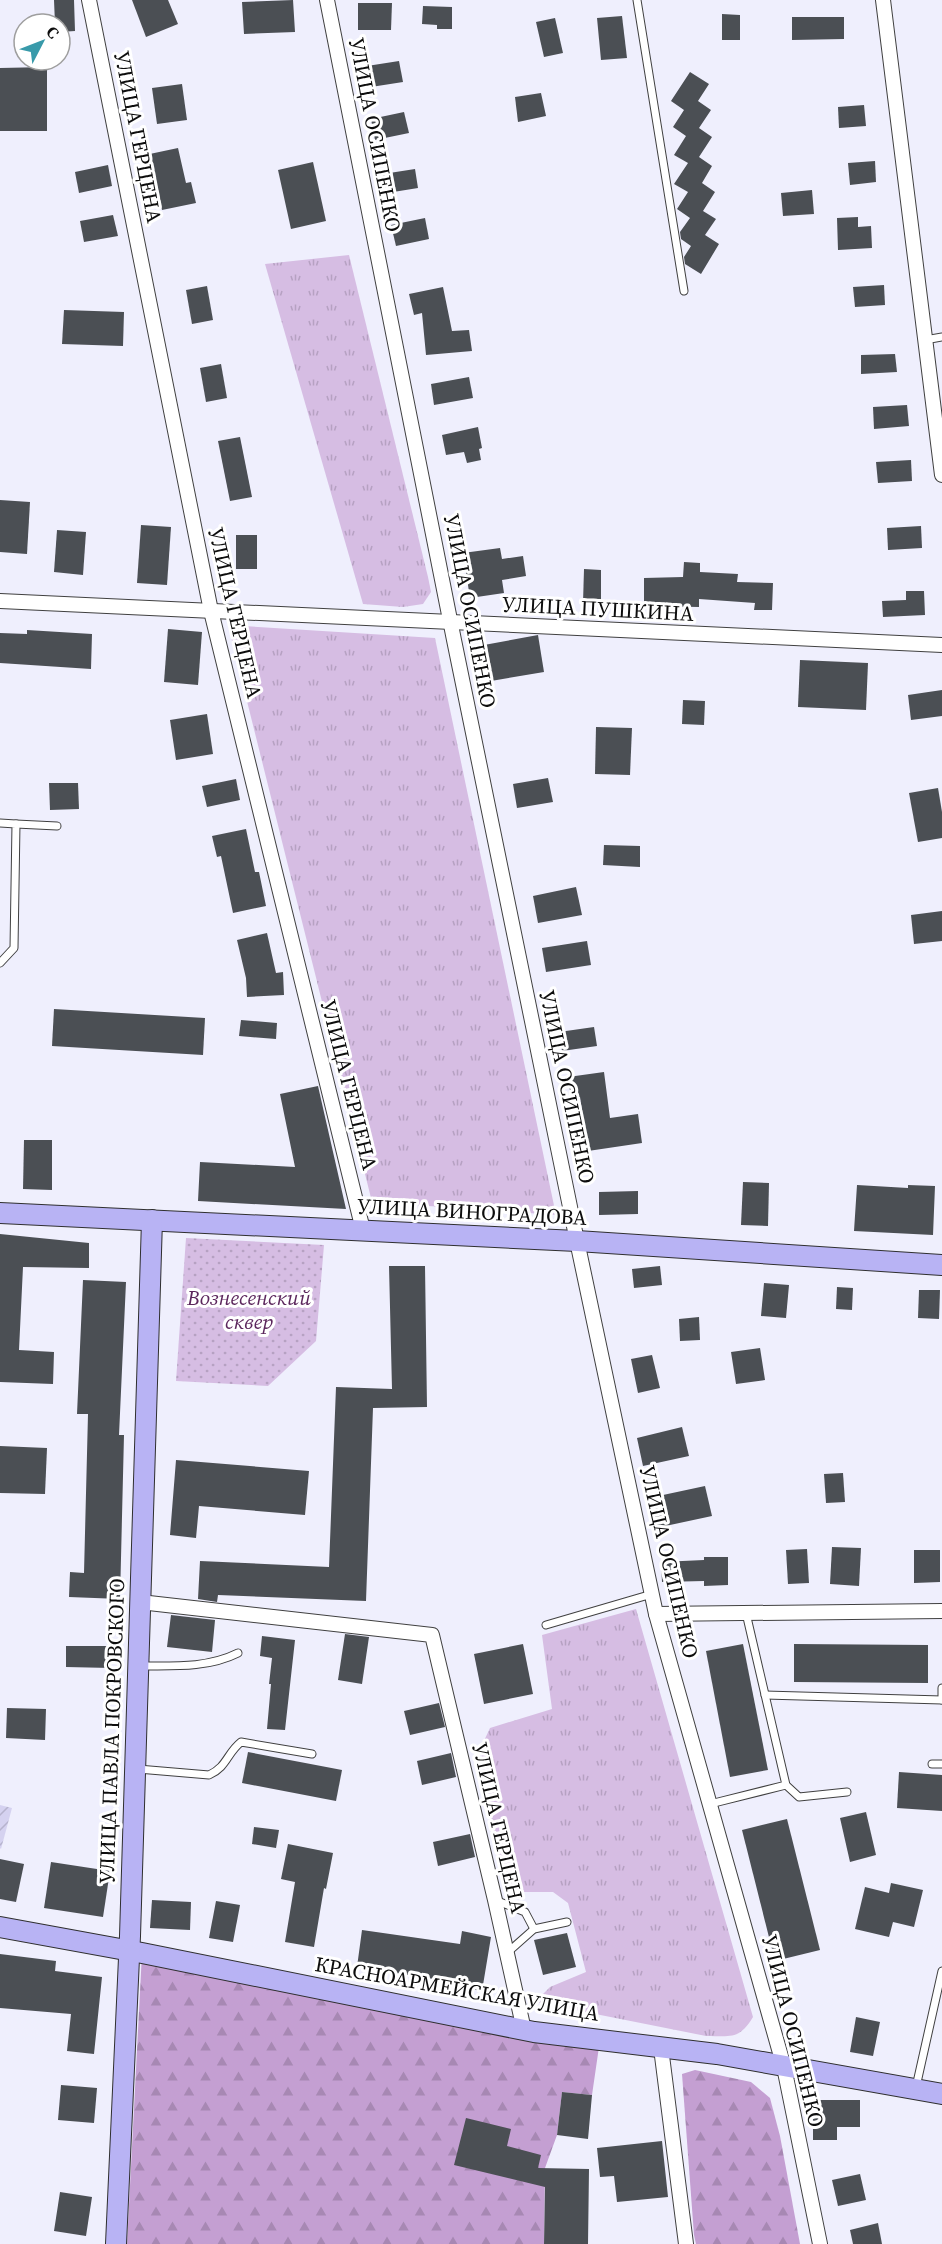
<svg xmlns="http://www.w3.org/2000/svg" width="942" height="2244" font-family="'Source Serif 4',serif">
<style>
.farmland{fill:url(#farmland-furrows)}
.grass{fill:url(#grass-tufts)}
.forest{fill:url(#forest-firs)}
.park{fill:url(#park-dots)}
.building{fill:#4b4f54}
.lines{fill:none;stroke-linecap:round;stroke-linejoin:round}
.lane-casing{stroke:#404040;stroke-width:9}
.street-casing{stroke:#404040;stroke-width:16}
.secondary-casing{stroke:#2f2f2f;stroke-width:22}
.lane{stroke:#fff;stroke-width:7}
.street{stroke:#fff;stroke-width:14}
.secondary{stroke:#b8b3f4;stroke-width:20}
.labels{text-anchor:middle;stroke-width:6;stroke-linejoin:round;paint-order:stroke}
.street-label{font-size:21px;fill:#0d0d0d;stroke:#fff}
.park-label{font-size:21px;font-style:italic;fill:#5b265c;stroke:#fff}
</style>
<defs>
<pattern id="farmland-furrows" width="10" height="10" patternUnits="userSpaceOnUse" patternTransform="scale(1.5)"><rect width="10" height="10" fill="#d5d2f0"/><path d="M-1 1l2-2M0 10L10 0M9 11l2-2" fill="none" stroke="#b6b3cd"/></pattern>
<pattern id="grass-tufts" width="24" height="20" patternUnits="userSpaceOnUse" patternTransform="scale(1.5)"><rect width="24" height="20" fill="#d6bde3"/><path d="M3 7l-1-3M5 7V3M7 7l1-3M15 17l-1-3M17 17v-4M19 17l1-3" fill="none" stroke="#b6a1c2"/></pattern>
<pattern id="forest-firs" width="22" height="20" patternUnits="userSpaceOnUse" patternTransform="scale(1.5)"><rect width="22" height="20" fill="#c49fd2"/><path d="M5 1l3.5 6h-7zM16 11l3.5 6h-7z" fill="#a788b3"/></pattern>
<pattern id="park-dots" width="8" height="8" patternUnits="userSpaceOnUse" patternTransform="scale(1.5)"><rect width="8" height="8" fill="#d6bde3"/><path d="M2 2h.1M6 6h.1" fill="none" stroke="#b6a1c2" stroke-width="1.8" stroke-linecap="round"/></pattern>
</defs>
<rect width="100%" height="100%" fill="#efeffd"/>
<!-- farmland -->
<polygon class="farmland" points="0,1805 12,1808 1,1849 0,1848"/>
<!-- grass -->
<g class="grass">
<polygon points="349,255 428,577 431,592 423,604 403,607 363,604 265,264"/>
<polygon points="228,625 435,638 556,1215 372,1202"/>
<path d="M636,1609L753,2017C739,2040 731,2036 706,2036L535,2002L550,1987L586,1972L568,1903L553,1892H512L504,1884L481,1764L483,1743L490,1728L552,1709L542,1635Z"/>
</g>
<!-- forest -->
<g class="forest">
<polygon points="142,1953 600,2040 592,2095 562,2092 557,2135 545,2168 544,2244 127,2244"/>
<polygon points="695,2070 751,2082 770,2098 780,2136 800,2244 696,2244 694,2235 682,2074"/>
</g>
<!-- park -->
<polygon class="park" points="186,1238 324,1245 316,1341 268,1386 176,1381"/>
<!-- building -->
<g class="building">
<polygon points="54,0 74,0 75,31 60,32 60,24 55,24"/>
<polygon points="132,0 168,0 178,24 146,37"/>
<polygon points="293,0 295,32 244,34 242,2"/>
<polygon points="358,3 392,3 391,30 358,30"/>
<polygon points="423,6 452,7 452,29 437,29 437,25 422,24"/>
<polygon points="722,14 740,15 740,40 722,40"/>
<polygon points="622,16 627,58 601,60 597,18"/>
<polygon points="792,17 844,17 844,39 792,40"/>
<polygon points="555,18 563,53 544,57 536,22"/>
<polygon points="399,61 403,82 371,87 367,66"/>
<polygon points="47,67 47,131 0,131 0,68"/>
<polygon points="690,72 709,84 698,101 711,110 699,128 712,137 699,157 712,166 702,183 715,192 703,211 716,219 705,235 719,244 701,274 685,264 684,257 691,246 681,239 680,232 690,218 677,209 688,192 674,184 688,163 674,155 686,136 673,127 684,110 671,101"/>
<polygon points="182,84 187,120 157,124 152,88"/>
<polygon points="541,93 546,116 518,122 515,97"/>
<polygon points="864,105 866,126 839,128 838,107"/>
<polygon points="404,112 409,133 375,140 371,119"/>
<polygon points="178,148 186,183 191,182 196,203 162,210 155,175 149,176 145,155"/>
<polygon points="875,161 876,182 850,185 848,163"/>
<polygon points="313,162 326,221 291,229 278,170"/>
<polygon points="108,165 112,186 79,193 75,172"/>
<polygon points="415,169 418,188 387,193 383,174"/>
<polygon points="812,190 814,214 783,216 781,193"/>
<polygon points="113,215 118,236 84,242 80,221"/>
<polygon points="858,217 858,227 871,226 872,248 838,250 837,218"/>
<polygon points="425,218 429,239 396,246 391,225"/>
<polygon points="884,285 885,305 855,307 853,287"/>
<polygon points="207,286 213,320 192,324 186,290"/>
<polygon points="443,287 452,331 469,330 472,351 426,355 422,313 414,315 409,294"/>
<polygon points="64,310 124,312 123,346 62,344"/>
<polygon points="895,354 897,372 861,374 861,355"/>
<polygon points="221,364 227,398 206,402 200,368"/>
<polygon points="469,377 473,398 434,405 431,384"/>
<polygon points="907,405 909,426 874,429 873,407"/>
<polygon points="478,427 482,448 479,449 481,460 467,463 464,452 446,455 442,435"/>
<polygon points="240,437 252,497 230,501 218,441"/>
<polygon points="911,460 912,481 878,483 876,462"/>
<polygon points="0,500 30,502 27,554 0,552"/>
<polygon points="141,525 171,527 167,585 137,583"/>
<polygon points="921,526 922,548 888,550 887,528"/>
<polygon points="57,530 86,532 83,575 54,572"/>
<rect x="236" y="535" width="21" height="34"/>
<polygon points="500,548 502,559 523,556 526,576 502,580 504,593 470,598 463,553"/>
<polygon points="684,562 700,563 700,572 738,574 737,582 773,583 772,610 754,610 755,603 699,599 699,607 644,606 644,578 683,577"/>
<polygon points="584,569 601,570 601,603 583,603"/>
<polygon points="906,591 924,591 925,615 883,617 882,601 906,600"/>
<polygon points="168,629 202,632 198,685 164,682"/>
<polygon points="27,630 92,634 91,669 0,663 0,633 27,634"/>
<polygon points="538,635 544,672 491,681 484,645"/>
<polygon points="800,660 868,663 866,710 798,707"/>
<polygon points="942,690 942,716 911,720 908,695"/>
<polygon points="683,700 705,701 704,725 682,724"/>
<polygon points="207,714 213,754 176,760 170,720"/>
<polygon points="596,727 632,728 630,775 595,774"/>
<polygon points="548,778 553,802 517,808 513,784"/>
<polygon points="236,779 240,800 207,807 202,786"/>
<polygon points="49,783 78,783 79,809 50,810"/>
<polygon points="938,788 942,812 942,838 918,842 909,793"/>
<polygon points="246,829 255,872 259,872 266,906 233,913 221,856 217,857 212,836"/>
<polygon points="604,845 640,846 640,867 603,865"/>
<polygon points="576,887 582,915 538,923 533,896"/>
<polygon points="942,911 942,941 914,944 911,915"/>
<polygon points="267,933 276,973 283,972 284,995 247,997 246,978 237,940"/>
<polygon points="587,941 591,965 546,972 542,948"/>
<polygon points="54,1009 205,1018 203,1055 52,1046"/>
<polygon points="241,1020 277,1023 276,1039 239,1036"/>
<polygon points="594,1027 597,1046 562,1051 559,1032"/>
<polygon points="604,1072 610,1118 638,1114 642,1143 588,1151 580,1097 571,1098 568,1077"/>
<polygon points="318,1086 346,1209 198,1201 200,1162 295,1167 280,1094"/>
<polygon points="24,1140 52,1140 52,1190 23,1189"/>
<polygon points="743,1182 769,1183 768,1226 741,1225"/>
<polygon points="857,1185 908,1188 908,1185 935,1186 933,1235 854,1231"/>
<polygon points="638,1191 638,1214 599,1215 599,1192"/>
<polygon points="0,1234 89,1243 89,1268 23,1267 19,1350 54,1352 53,1384 0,1382"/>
<polygon points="389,1266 425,1266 427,1407 373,1408 366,1601 218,1595 217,1602 198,1599 200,1561 329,1567 336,1387 392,1389"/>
<polygon points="660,1266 662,1285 634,1288 632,1269"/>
<polygon points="83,1280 126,1282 119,1435 124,1435 120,1599 69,1597 70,1572 84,1573 88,1414 77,1414"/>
<polygon points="764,1283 789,1285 786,1318 761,1316"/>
<polygon points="837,1287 853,1288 852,1310 836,1309"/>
<polygon points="919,1290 940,1290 939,1319 918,1318"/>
<polygon points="699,1317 700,1340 680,1341 679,1319"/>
<polygon points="760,1348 765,1380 736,1384 731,1352"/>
<polygon points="652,1355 660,1388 638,1393 631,1359"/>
<polygon points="682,1427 689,1456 643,1466 637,1438"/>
<polygon points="0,1446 47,1448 45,1494 0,1493"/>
<polygon points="176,1460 309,1471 305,1515 199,1506 196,1538 170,1535"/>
<polygon points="843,1473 845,1502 826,1503 824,1474"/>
<polygon points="705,1486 712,1516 656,1528 649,1498"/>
<polygon points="832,1547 861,1548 859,1586 830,1584"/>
<polygon points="807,1549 809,1583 788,1584 786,1550"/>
<polygon points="914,1550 940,1550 940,1582 914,1583"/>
<polygon points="704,1557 728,1557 728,1585 704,1586 704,1581 662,1582 661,1562 704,1560"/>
<polygon points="171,1615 215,1620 212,1652 167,1647"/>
<polygon points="345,1634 369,1637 362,1684 338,1680"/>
<polygon points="262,1636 295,1640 285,1730 267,1729 271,1684 269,1684 272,1658 260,1656"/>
<polygon points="523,1644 533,1694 484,1704 474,1654"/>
<polygon points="743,1644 768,1770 730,1777 706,1651"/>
<polygon points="794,1644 928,1645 928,1683 794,1682"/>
<polygon points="66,1646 111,1646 111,1668 66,1667"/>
<polygon points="439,1703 445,1727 410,1735 404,1711"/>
<polygon points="7,1708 46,1709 45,1740 6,1738"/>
<polygon points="248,1752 342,1770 336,1801 242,1783"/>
<polygon points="451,1753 456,1777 422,1785 417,1761"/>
<polygon points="899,1772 942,1775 942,1811 897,1808"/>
<polygon points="866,1812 876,1855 850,1862 840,1818"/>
<polygon points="787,1819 820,1950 775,1961 742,1830"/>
<polygon points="254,1827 279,1830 276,1848 252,1844"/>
<polygon points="470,1834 475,1857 438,1866 433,1842"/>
<polygon points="288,1844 333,1853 326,1889 324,1888 314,1947 285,1942 295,1882 281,1879"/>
<polygon points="0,1859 24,1864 16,1902 0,1899"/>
<polygon points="51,1862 110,1871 103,1917 44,1908"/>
<polygon points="891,1883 923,1890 914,1927 893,1922 889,1937 855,1929 865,1887 889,1893"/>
<polygon points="152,1900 191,1902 190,1930 150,1928"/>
<polygon points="216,1901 240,1905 233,1942 209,1938"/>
<polygon points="362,1930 460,1944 462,1931 491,1937 482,1991 452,1986 453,1982 357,1967"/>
<polygon points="567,1933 576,1967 543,1975 534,1940"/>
<polygon points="0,1954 56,1961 55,1971 102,1977 94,2054 67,2051 71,2014 0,2008"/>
<polygon points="856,2017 880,2022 873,2056 850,2052"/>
<polygon points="61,2085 97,2088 94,2123 58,2120"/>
<polygon points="562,2092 592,2095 588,2139 557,2135"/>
<polygon points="813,2100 860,2100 860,2127 837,2127 837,2140 813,2140"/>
<polygon points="466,2118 511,2129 507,2146 541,2155 538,2168 589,2169 588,2244 544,2244 545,2187 454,2165"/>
<polygon points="662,2141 668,2197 617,2202 614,2176 600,2177 597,2148"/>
<polygon points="860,2174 866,2200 838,2206 832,2180"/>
<polygon points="60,2192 92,2197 86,2236 54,2231"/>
<polygon points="878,2223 882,2244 853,2244 850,2230"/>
</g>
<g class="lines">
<!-- lane casing -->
<g class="lane-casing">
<g id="lane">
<polyline points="637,0 684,291"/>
<polyline points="925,340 942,337"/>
<polyline points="0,823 16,824 14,948 0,963"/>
<polyline points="16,824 57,826"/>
<polyline points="546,1625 652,1594"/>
<path d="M141,1666C174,1666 208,1668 238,1653"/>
<polyline points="765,1695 942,1700"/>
<polyline points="942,1700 942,1688"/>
<polyline points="932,1764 942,1764"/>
<path d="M138,1769L209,1775C227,1767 227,1753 241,1742L312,1754"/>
<polyline points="786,1785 799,1797 847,1792"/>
<polyline points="710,1804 786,1785 746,1613"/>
<polyline points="495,1900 525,1912 534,1929"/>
<polyline points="507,1953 534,1929 567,1922"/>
<polyline points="916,2087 942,1971"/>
</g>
</g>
<!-- street casing -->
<g class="street-casing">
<g id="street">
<polyline points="89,0 211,611 363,1230"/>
<polyline points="327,0 454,640 577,1241 656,1614 784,2067 820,2244"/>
<polyline points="883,0 942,475"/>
<polyline points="0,601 942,645"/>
<polyline points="140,1602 432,1635 495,1900 524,2030"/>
<polyline points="656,1614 942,1611"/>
<polyline points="661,2048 686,2244"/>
</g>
</g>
<!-- secondary casing -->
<g class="secondary-casing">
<g id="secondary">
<polyline points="0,1213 577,1241 942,1265"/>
<polyline points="0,1927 142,1953 534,2032 717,2054 942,2094"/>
<polyline points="116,2244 130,1936 152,1220"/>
</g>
</g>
<!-- lane -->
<use href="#lane" class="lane"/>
<!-- street -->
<use href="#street" class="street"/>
<!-- secondary -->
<use href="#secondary" class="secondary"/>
</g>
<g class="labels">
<!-- street labels -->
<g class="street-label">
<text transform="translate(375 135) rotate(79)" y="7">УЛИЦА ОСИПЕНКО</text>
<text transform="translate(138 137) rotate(79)" y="7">УЛИЦА ГЕРЦЕНА</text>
<text transform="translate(598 609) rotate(3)" y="7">УЛИЦА ПУШКИНА</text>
<text transform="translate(470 611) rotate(79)" y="7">УЛИЦА ОСИПЕНКО</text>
<text transform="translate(235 613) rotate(77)" y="7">УЛИЦА ГЕРЦЕНА</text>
<text transform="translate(349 1085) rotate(76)" y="7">УЛИЦА ГЕРЦЕНА</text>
<text transform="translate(567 1087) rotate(78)" y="7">УЛИЦА ОСИПЕНКО</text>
<text transform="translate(472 1212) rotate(3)" y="7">УЛИЦА ВИНОГРАДОВА</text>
<text transform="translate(669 1562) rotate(77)" y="7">УЛИЦА ОСИПЕНКО</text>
<text transform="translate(112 1731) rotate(-88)" y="7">УЛИЦА ПАВЛА ПОКРОВСКОГО</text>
<text transform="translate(499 1828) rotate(77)" y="7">УЛИЦА ГЕРЦЕНА</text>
<text transform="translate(457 1989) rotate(10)" y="7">КРАСНОАРМЕЙСКАЯ УЛИЦА</text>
<text transform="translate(793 2031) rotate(76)" y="7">УЛИЦА ОСИПЕНКО</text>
</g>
<!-- park labels -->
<g class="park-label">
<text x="249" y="1305">Вознесенский<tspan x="249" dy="24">сквер</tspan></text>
</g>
</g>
<!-- north arrow -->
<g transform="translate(42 42) rotate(48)"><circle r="28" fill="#ffffff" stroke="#9e9e9e" stroke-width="1.5"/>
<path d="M0-4.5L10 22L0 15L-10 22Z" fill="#389aaa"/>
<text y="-9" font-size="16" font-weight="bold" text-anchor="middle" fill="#0d0d0d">С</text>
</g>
</svg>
